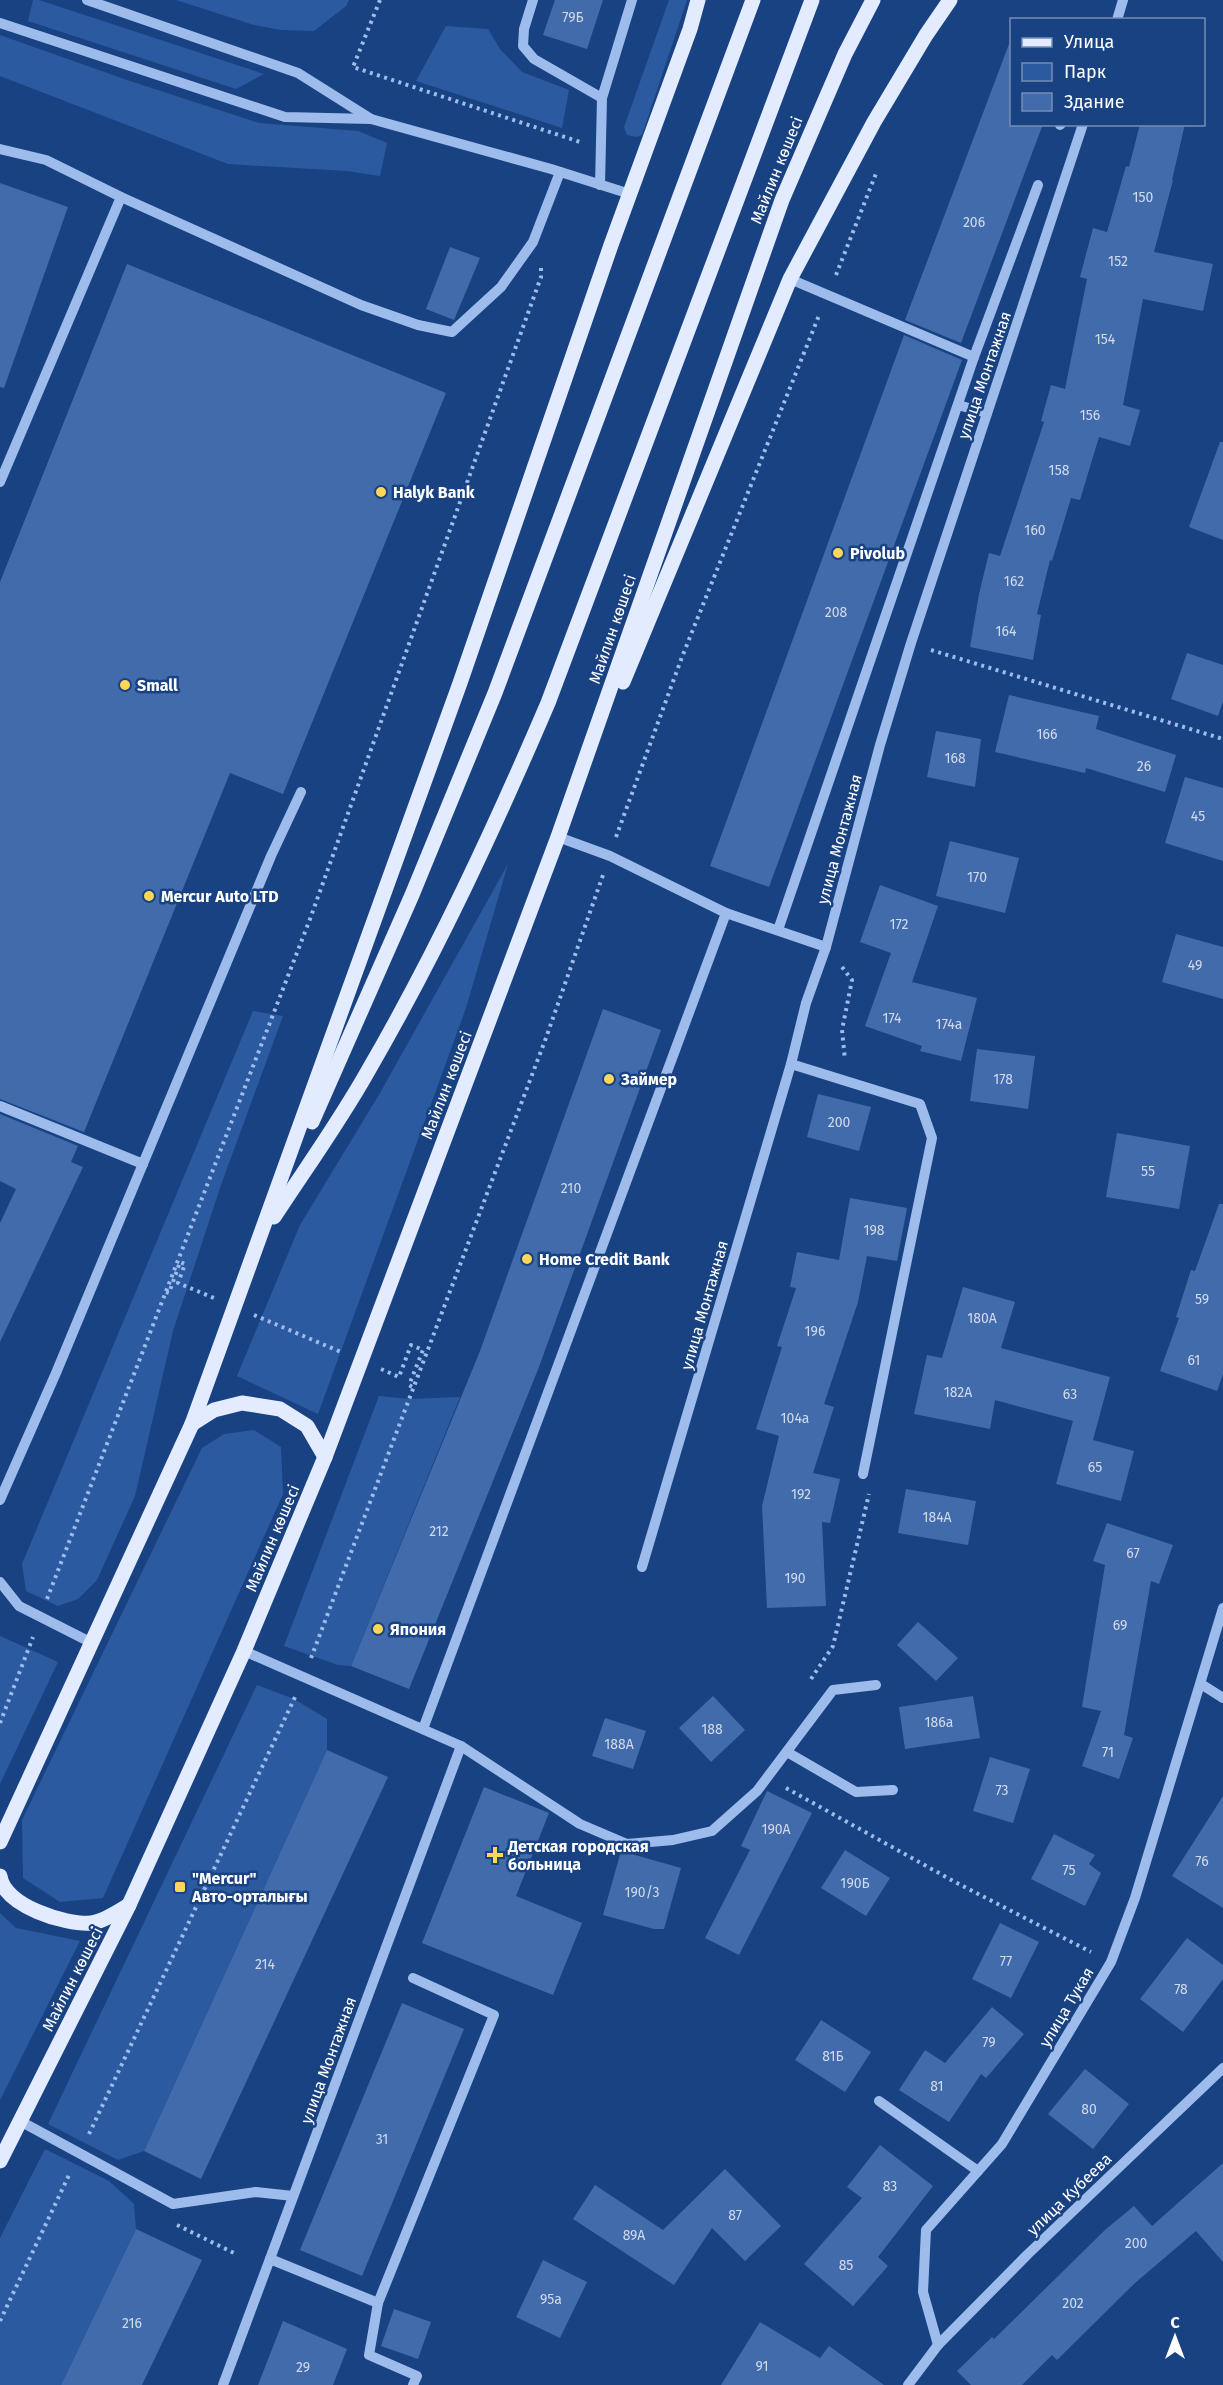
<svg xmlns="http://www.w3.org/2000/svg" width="1223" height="2385" font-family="'Fira Sans',sans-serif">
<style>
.green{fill:#2c5aa1}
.building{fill:#426bac}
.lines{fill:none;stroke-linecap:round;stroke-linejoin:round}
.path{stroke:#9dbceb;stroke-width:4;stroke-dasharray:3 4.5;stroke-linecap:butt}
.minor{stroke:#9dbceb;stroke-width:10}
.major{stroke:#e2ebff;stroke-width:15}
.poi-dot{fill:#fed758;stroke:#194282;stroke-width:2}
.labels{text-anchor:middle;stroke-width:5;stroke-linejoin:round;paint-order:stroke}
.number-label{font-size:14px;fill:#d0daea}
.street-label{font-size:16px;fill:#fff;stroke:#194282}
.poi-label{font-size:16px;font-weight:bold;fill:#fff;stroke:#194282;text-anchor:start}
</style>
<rect width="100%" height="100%" fill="#194282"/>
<!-- green -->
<g class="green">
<polygon points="33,0 39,0 264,74 236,89 28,21"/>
<polygon points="176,0 349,0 346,6 314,31 281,30 254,25"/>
<polygon points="669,0 687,0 642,135 636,137 627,135 624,127"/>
<polygon points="446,26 488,29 500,49 522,72 569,90 562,128 416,81"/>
<polygon points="0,35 127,80 259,123 358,131 387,143 380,176 347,171 228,164 0,76"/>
<polygon points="508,864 466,1008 318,1414 237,1376 300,1225 380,1093"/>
<polygon points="253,1011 283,1016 221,1185 173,1331 135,1496 97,1580 78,1599 58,1606 26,1591 22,1564"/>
<polygon points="379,1396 409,1399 460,1397 351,1666 338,1665 284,1646"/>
<polygon points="254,1430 281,1447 283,1494 103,1898 60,1902 23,1878 22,1820 202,1448 224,1434"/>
<polygon points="0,1636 58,1662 0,1784"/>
<polygon points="257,1685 294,1699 327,1719 327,1750 144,2151 118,2160 48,2124"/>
<polygon points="0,1913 16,1928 80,1941 0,2100"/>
<polygon points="45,2149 109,2181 134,2204 136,2229 61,2385 0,2385 0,2238"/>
</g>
<!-- building -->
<g class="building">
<polygon points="555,0 603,0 587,49 543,35"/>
<polygon points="1009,44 1011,44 1011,124 1043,124 961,343 905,320"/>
<polygon points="1140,124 1185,124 1172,180 1173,180 1154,252 1213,264 1203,311 1143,299 1123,405 1140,410 1130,446 1099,437 1080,500 1071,498 1052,561 1050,560 1037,614 1041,615 1033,660 970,647 979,594 989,553 1000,556 1044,422 1041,421 1051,385 1065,389 1087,279 1080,277 1093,228 1107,232 1126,166 1129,167"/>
<polygon points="0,183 68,207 4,388 0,387"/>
<polygon points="450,247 480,258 454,320 426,309"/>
<polygon points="127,264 446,393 283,794 230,773 84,1132 0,1099 0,582"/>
<polygon points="904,335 962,360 769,887 710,866"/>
<polygon points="1220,442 1223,442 1223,540 1189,527"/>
<polygon points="1187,653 1223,665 1223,701 1218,716 1171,699"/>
<polygon points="1009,695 1099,716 1096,729 1176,755 1165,792 1086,768 1085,773 995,752"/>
<polygon points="936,731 981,739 975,787 927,777"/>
<polygon points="1185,777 1223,788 1223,861 1165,843"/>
<polygon points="950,841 1019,858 1005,913 936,896"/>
<polygon points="880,885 938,906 912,982 977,998 961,1061 920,1051 922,1046 865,1026 891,953 860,942"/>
<polygon points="1176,934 1223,947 1223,999 1162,982"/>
<polygon points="603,1009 661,1030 539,1367 409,1689 351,1666 480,1351"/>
<polygon points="977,1049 1035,1056 1028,1109 970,1101"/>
<polygon points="818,1094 871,1107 859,1151 807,1137"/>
<polygon points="0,1114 78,1146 71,1162 83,1167 0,1342 0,1223 16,1189 0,1181"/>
<polygon points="1117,1133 1190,1146 1179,1209 1106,1197"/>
<polygon points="850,1198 907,1208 897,1261 867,1256 858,1302 824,1404 834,1407 813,1473 840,1479 830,1523 822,1522 826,1606 767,1608 762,1506 779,1436 756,1429 782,1347 777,1346 796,1288 790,1287 797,1252 839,1260"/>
<polygon points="1219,1204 1223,1204 1223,1374 1217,1391 1160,1371 1179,1318 1176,1317 1191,1270 1195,1271"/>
<polygon points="963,1287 1015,1302 1001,1348 1110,1377 1093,1440 1134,1451 1121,1501 1056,1484 1073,1421 995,1400 990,1429 914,1414 927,1355 942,1358"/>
<polygon points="906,1489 976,1501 968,1545 898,1533"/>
<polygon points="1107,1523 1173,1545 1159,1584 1151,1581 1124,1735 1133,1738 1119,1779 1082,1766 1101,1711 1082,1707 1105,1565 1093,1561"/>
<polygon points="918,1622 958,1658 936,1681 897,1645"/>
<polygon points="713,1696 745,1730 711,1762 679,1728"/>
<polygon points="973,1696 980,1738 905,1749 899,1707"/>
<polygon points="605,1718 646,1731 633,1769 592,1756"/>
<polygon points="327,1750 388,1777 201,2179 144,2151"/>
<polygon points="990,1757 1030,1769 1013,1823 973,1811"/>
<polygon points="484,1787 549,1813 516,1896 582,1923 553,1995 422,1943"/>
<polygon points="767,1791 812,1813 739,1955 705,1938 750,1850 741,1846"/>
<polygon points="1223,1796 1223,1908 1172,1876"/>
<polygon points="1054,1834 1095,1855 1089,1864 1101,1873 1085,1906 1031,1879"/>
<polygon points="845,1850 890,1878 866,1916 821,1888"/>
<polygon points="621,1851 681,1868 664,1929 654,1929 603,1915"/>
<polygon points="1000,1923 1039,1942 1011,1998 972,1979"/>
<polygon points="1187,1938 1223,1965 1223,1979 1183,2032 1140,1999"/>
<polygon points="402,2003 464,2029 362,2276 300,2250"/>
<polygon points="992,2007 1024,2034 986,2078 981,2074 949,2122 899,2090 925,2050 945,2063"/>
<polygon points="821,2020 871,2052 845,2092 795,2060"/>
<polygon points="1085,2069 1129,2104 1093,2149 1048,2114"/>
<polygon points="880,2145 933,2186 878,2257 888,2266 853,2306 804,2264 862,2198 847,2187"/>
<polygon points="1223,2163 1223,2262 1196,2231 1135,2283 1057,2360 1052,2355 1022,2385 971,2385 957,2371 992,2337 994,2339 1106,2229 1134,2206 1152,2226"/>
<polygon points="725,2169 781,2226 745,2261 712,2228 674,2285 573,2219 595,2185 663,2230"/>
<polygon points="136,2229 202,2260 142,2385 61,2385"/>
<polygon points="543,2260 587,2282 560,2338 516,2317"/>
<polygon points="394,2309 431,2322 418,2359 381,2346"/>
<polygon points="283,2321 347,2349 333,2385 258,2385"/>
<polygon points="760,2322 820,2358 829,2346 884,2385 721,2385"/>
</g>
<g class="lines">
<!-- path -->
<g class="path">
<polyline points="380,0 353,67 580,142"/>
<polyline points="836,275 877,171"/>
<polyline points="931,650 1223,739"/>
<polyline points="616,837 682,657 820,313"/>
<polyline points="842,967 852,980 842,1030 845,1060"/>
<polyline points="166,1292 169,1293 180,1262 185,1264 178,1283 214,1298"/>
<polyline points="254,1315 341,1352"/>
<polyline points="381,1369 399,1377 411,1345 423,1350 409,1385 414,1388"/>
<polyline points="47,1599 310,919 541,277 541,268"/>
<polyline points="311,1658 546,1038 603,875"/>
<polyline points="811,1679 833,1646 869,1494"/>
<polyline points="0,1723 33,1637"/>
<polyline points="786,1788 955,1882 1091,1952"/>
<polyline points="89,2134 296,1695"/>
<polyline points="177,2225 236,2254"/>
<polyline points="0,2321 70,2173"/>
</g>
<!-- minor -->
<g class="minor">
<polyline points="87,0 298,73 371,119"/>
<polyline points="533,0 524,29 523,46 534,59 602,98"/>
<polyline points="1117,20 1123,0"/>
<polyline points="0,23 285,117 371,119 551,169 630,194"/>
<polyline points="1060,125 1061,124"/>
<polyline points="0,149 46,160 121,197 361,305 418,325 452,332 501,287 533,242 560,172"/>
<polyline points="600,185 602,98 632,0"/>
<polyline points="790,279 974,357"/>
<polyline points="958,405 987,413"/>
<polyline points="0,482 121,197"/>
<polyline points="558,837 610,856 726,913 826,947"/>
<polyline points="778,930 974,357 1038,185"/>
<polyline points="791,1064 920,1104 932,1138 863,1474"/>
<polyline points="0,1106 143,1164"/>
<polyline points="0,1500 56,1373 271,856 301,792"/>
<polyline points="642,1567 791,1064 806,1003 826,947 880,745 911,643 1083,124"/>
<polyline points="0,1582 19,1606 92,1643"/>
<polyline points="244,1651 461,1746 580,1824 627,1844 673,1840 712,1831 757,1791 833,1690 876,1685"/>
<polyline points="1201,1684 1223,1698"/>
<polyline points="423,1729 726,913"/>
<polyline points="787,1752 856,1792 893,1790"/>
<polyline points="879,2101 978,2171"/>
<polyline points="20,2121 173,2204 256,2192 293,2196"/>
<polyline points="270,2259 378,2303 494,2015 413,1978"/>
<polyline points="378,2303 369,2355 417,2376 413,2385"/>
<polyline points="938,2345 1028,2254 1223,2068"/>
<polyline points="223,2385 461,1746"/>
<polyline points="908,2385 938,2345 923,2292 926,2230 1002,2144 1111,1962 1135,1898 1223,1608"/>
</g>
<!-- major -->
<g class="major">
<polyline points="623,682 790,279 874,122 926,35 950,0"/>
<polyline points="312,1122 412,895 495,693 753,0"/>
<path d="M274,1217C306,1168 340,1121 368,1071C437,952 494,829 548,703L812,0"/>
<polyline points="192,1424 214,1410 242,1403 280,1409 307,1426 325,1457"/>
<polyline points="0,1842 192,1424 460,683 611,245 690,29 698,0"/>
<path d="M0,1876C4,1906 65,1925 91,1923C103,1922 119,1911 129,1905"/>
<polyline points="0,2161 129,1905 244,1651 325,1457 558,837 782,200 845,54 873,0"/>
</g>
</g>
<!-- markers -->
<g class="poi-dot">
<circle cx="381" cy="492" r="6"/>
<circle cx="838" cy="553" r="6"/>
<circle cx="125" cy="685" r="6"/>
<circle cx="149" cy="896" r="6"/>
<circle cx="609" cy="1079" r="6"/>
<circle cx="527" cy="1259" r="6"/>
<circle cx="378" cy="1629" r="6"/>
<path d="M492 1846h6v6h6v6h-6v6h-6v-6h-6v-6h6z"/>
<rect x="174" y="1881" width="12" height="12" rx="3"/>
</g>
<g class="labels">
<!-- number labels -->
<g class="number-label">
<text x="573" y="22">79Б</text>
<text x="1143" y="202">150</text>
<text x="974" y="227">206</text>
<text x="1118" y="266">152</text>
<text x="1105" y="344">154</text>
<text x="1090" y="420">156</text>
<text x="1059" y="475">158</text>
<text x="1035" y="535">160</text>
<text x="1014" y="586">162</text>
<text x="836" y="617">208</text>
<text x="1006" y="636">164</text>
<text x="1047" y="739">166</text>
<text x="955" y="763">168</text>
<text x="1144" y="771">26</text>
<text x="1198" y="821">45</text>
<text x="977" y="882">170</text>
<text x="899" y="929">172</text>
<text x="1195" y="970">49</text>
<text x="892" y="1023">174</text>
<text x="949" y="1029">174а</text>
<text x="1003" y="1084">178</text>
<text x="839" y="1127">200</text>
<text x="1148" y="1176">55</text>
<text x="571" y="1193">210</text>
<text x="874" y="1235">198</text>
<text x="1202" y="1304">59</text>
<text x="982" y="1323">180А</text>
<text x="815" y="1336">196</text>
<text x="1194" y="1365">61</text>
<text x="958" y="1397">182А</text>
<text x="1070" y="1399">63</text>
<text x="795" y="1423">104а</text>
<text x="1095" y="1472">65</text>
<text x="801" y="1499">192</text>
<text x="937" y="1522">184А</text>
<text x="439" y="1536">212</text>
<text x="1133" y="1558">67</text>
<text x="795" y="1583">190</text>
<text x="1120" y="1630">69</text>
<text x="939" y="1727">186а</text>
<text x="712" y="1734">188</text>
<text x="619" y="1749">188А</text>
<text x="1108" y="1757">71</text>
<text x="1002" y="1795">73</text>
<text x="776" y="1834">190А</text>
<text x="1202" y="1866">76</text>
<text x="1069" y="1875">75</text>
<text x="855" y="1888">190Б</text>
<text x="642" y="1897">190/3</text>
<text x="1006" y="1966">77</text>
<text x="265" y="1969">214</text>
<text x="1181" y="1994">78</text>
<text x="989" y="2047">79</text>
<text x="833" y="2061">81Б</text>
<text x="937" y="2091">81</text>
<text x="1089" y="2114">80</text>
<text x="382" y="2144">31</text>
<text x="890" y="2191">83</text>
<text x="735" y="2220">87</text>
<text x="634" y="2240">89А</text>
<text x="1136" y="2248">200</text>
<text x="846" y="2270">85</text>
<text x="551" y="2304">95а</text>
<text x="1073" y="2308">202</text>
<text x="132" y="2328">216</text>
<text x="762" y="2371">91</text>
<text x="303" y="2372">29</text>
</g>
<!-- street labels -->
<g class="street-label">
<text transform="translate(776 170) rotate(-68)" y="6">Майлин көшесі</text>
<text transform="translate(984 375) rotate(-71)" y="6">улица Монтажная</text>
<text transform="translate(612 629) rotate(-71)" y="6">Майлин көшесі</text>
<text transform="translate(839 839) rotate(-75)" y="6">улица Монтажная</text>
<text transform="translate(446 1085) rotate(-69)" y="6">Майлин көшесі</text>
<text transform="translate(704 1305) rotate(-74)" y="6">улица Монтажная</text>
<text transform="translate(272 1538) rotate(-67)" y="6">Майлин көшесі</text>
<text transform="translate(72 1979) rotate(-63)" y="6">Майлин көшесі</text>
<text transform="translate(1066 2007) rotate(-59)" y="6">улица Тукая</text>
<text transform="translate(328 2060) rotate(-70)" y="6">улица Монтажная</text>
<text transform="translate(1069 2194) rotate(-44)" y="6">улица Кубеева</text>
</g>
<!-- poi labels -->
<g class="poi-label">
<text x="393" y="498">Halyk Bank</text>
<text x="850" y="559">Pivolub</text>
<text x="137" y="691">Small</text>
<text x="161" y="902">Mercur Auto LTD</text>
<text x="621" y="1085">Займер</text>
<text x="539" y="1265">Home Credit Bank</text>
<text x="390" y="1635">Япония</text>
<text x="508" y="1852">Детская городская<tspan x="508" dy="18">больница</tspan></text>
<text x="192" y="1884">"Mercur"<tspan x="192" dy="18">Авто-орталығы</tspan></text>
</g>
</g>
<!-- legend -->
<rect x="1010" y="18" width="195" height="108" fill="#194282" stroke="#758eb4" stroke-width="1.5"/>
<rect x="1022" y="38" width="30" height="9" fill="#e2ebff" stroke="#758eb4" stroke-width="1.5"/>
<text x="1064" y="48" font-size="18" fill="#ffffff">Улица</text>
<rect x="1022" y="63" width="30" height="18" fill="#2c5aa1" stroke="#758eb4" stroke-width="1.5"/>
<text x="1064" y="78" font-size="18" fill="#ffffff">Парк</text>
<rect x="1022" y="93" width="30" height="18" fill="#426bac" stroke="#758eb4" stroke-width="1.5"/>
<text x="1064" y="108" font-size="18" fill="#ffffff">Здание</text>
<!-- north arrow -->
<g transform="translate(1175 2337)" stroke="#194282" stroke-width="4.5" paint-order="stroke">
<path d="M0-4.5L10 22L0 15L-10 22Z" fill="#ffffff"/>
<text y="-9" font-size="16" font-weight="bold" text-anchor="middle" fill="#ffffff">С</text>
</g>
</svg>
